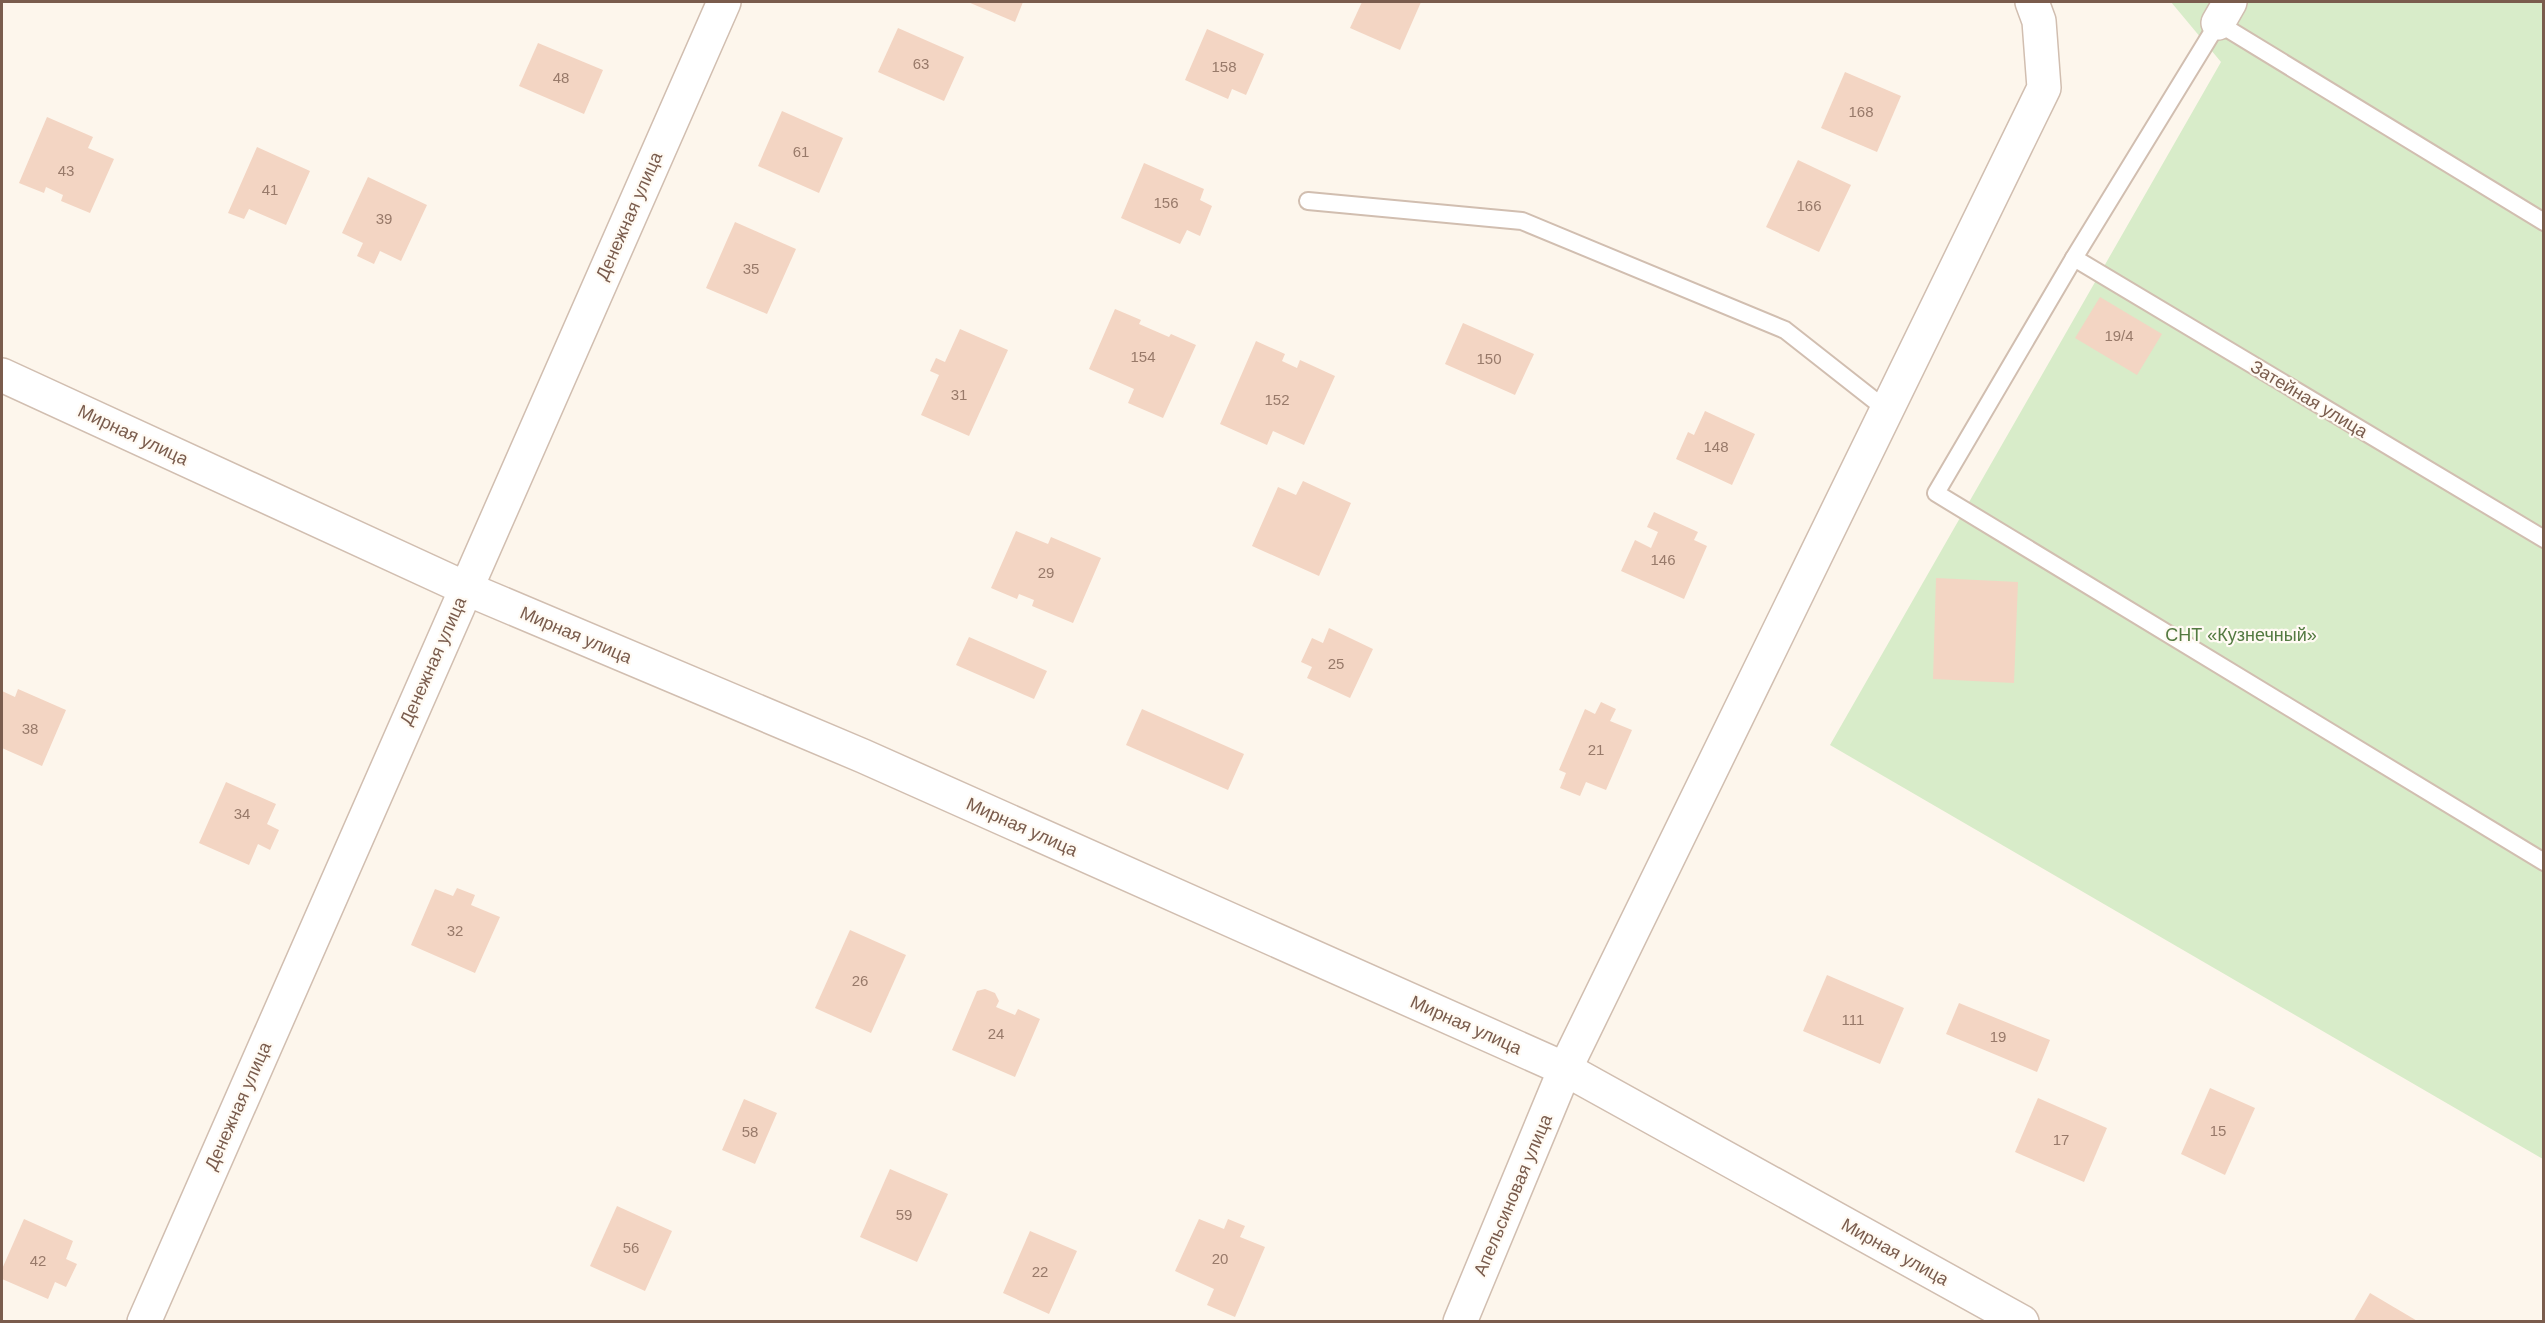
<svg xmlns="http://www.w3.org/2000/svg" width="2545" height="1323" font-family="Arial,sans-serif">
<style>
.green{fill:#d8ecc9}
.building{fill:#f3d5c3}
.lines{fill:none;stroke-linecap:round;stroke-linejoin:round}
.service-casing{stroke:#d1beb0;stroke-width:20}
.minor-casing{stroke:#d1beb0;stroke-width:36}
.tertiary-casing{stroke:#d1beb0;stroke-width:36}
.service{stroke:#fff;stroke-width:16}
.minor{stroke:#fff;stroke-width:33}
.tertiary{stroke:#fff;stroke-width:33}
.labels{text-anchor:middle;stroke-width:4.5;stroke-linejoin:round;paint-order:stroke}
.number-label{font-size:15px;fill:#987a6a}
.street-label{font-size:18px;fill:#7a5c4d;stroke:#fffaf3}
.park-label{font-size:18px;fill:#537a41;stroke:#fffaf3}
</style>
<rect width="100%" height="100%" fill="#fdf6ec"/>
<!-- green -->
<polygon class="green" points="2171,2 2543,2 2543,1159 1830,745 2221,62"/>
<!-- building -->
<g class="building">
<polygon points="968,2 1023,2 1015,22"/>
<polygon points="1362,2 1421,2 1400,50 1350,28"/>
<polygon points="898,28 964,57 944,101 878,72"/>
<polygon points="1207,29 1264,54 1246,95 1232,89 1228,99 1185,80"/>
<polygon points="538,43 603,70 584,114 519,86"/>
<polygon points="1845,72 1901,96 1877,152 1821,128"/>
<polygon points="782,111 843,138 819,193 758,166"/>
<polygon points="47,117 93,137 88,148 114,159 90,213 61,201 63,195 46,187 44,193 19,183"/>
<polygon points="257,147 310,171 286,225 249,209 244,219 228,213"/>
<polygon points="1798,160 1851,185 1819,252 1766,227"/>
<polygon points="1144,163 1204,189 1200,200 1212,206 1200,236 1187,230 1180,244 1121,218"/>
<polygon points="368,177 427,205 401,261 380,251 374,264 357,256 363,243 342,233"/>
<polygon points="735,222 796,249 767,314 706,288"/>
<polygon points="2100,297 2162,334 2137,375 2075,338"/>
<polygon points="1115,309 1141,320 1139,324 1169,337 1171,334 1196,345 1163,418 1128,403 1134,389 1089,369"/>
<polygon points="1463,323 1534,354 1515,395 1445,364"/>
<polygon points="960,329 1008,350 969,436 921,415 939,375 930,371 936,358 945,362"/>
<polygon points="1256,341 1285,354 1282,361 1297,368 1300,360 1335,376 1304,445 1273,431 1267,445 1220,424"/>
<polygon points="1705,411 1755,434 1732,485 1676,459 1688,432 1694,435"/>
<polygon points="1303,481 1351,503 1319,576 1252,546 1278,487 1296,495"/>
<polygon points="1654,512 1698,532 1694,540 1707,546 1684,599 1621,571 1635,540 1651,548 1658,532 1647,527"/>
<polygon points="1016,531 1048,544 1051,537 1101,558 1073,623 1032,606 1034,600 1019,594 1017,599 991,588"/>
<polygon points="1936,578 2018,582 2014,683 1933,679"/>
<polygon points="1329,628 1373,649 1350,698 1307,678 1312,667 1301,662 1312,638 1323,643"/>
<polygon points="969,637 1047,671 1034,699 956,665"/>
<polygon points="18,689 66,710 42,766 2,748 2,691 15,697"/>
<polygon points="1601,702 1616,709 1610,721 1632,730 1606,790 1586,782 1580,796 1560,788 1566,773 1559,770 1585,709 1595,714"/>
<polygon points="1142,709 1244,754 1228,790 1126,745"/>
<polygon points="226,782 276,804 267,824 279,830 270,850 258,844 249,865 199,843"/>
<polygon points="457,888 475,895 471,905 500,917 475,973 411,945 435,889 453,896"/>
<polygon points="850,930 906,955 871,1033 815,1008"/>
<polygon points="1827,975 1904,1008 1880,1064 1803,1031"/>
<polygon points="985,989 995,993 999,1001 996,1007 1015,1015 1018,1009 1040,1019 1015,1077 952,1050 977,991"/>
<polygon points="1959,1003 2050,1040 2037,1072 1946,1034"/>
<polygon points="2210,1088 2255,1108 2225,1175 2181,1154"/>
<polygon points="2038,1098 2107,1128 2084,1182 2015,1152"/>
<polygon points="744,1099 777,1113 755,1164 722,1150"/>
<polygon points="890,1169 948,1194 917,1262 860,1237"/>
<polygon points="617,1206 672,1231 645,1291 590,1266"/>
<polygon points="24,1219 73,1241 66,1259 77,1264 66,1287 55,1282 48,1299 2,1279 2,1269"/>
<polygon points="1199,1219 1224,1229 1228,1219 1245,1226 1240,1237 1265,1247 1235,1317 1207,1305 1214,1289 1175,1271"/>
<polygon points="1030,1231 1077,1251 1049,1314 1003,1293"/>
<polygon points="2370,1293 2419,1322 2353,1322"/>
</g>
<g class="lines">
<!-- service casing -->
<g class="service-casing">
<g id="service">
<polyline points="1308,201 1522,221 1785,330 1888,411"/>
<polyline points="2544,222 2218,23 2074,258 1936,493 2544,862"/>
<polyline points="2074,258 2544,539"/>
</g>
</g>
<!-- minor casing -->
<g class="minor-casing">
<g id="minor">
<polyline points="2218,23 2230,2"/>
<polyline points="144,1322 724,2"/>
<polyline points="1460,1322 1565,1069 2044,88 2039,21 2032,2"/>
</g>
</g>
<!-- tertiary casing -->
<g class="tertiary-casing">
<polyline id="tertiary" points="2,375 465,588 863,756 1565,1069 2022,1322"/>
</g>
<!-- service -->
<use href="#service" class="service"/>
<!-- minor -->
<use href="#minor" class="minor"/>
<!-- tertiary -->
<use href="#tertiary" class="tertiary"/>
</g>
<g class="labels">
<!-- number labels -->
<g class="number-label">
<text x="921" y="69">63</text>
<text x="1224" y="72">158</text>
<text x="561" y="83">48</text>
<text x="1861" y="117">168</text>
<text x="801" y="157">61</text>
<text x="66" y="176">43</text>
<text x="270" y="195">41</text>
<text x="1166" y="208">156</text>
<text x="1809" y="211">166</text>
<text x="384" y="224">39</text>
<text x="751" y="274">35</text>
<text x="2119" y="341">19/4</text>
<text x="1143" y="362">154</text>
<text x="1489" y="364">150</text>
<text x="959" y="400">31</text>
<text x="1277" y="405">152</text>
<text x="1716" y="452">148</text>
<text x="1663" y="565">146</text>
<text x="1046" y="578">29</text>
<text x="1336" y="669">25</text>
<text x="30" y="734">38</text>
<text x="1596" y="755">21</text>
<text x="242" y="819">34</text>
<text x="455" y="936">32</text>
<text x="860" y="986">26</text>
<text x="1853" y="1025">111</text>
<text x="996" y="1039">24</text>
<text x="1998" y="1042">19</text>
<text x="2218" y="1136">15</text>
<text x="750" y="1137">58</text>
<text x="2061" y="1145">17</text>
<text x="904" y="1220">59</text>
<text x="631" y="1253">56</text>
<text x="1220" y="1264">20</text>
<text x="38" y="1266">42</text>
<text x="1040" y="1277">22</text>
</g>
<!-- street labels -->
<g class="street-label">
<text transform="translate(629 216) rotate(-66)" y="6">Денежная улица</text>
<text transform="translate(2309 399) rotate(31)" y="6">Затейная улица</text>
<text transform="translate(133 435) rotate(25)" y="6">Мирная улица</text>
<text transform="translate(576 635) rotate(23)" y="6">Мирная улица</text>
<text transform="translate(433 661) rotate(-66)" y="6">Денежная улица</text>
<text transform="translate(1022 827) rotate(24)" y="6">Мирная улица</text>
<text transform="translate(1466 1025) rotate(24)" y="6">Мирная улица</text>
<text transform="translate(238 1106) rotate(-66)" y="6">Денежная улица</text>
<text transform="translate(1513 1195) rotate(-67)" y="6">Апельсиновая улица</text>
<text transform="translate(1895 1252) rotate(29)" y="6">Мирная улица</text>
</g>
<!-- park labels -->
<g class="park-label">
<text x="2241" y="641">СНТ «Кузнечный»</text>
</g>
</g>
<!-- border -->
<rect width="2545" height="1323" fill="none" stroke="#7a5c4d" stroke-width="6"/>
</svg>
